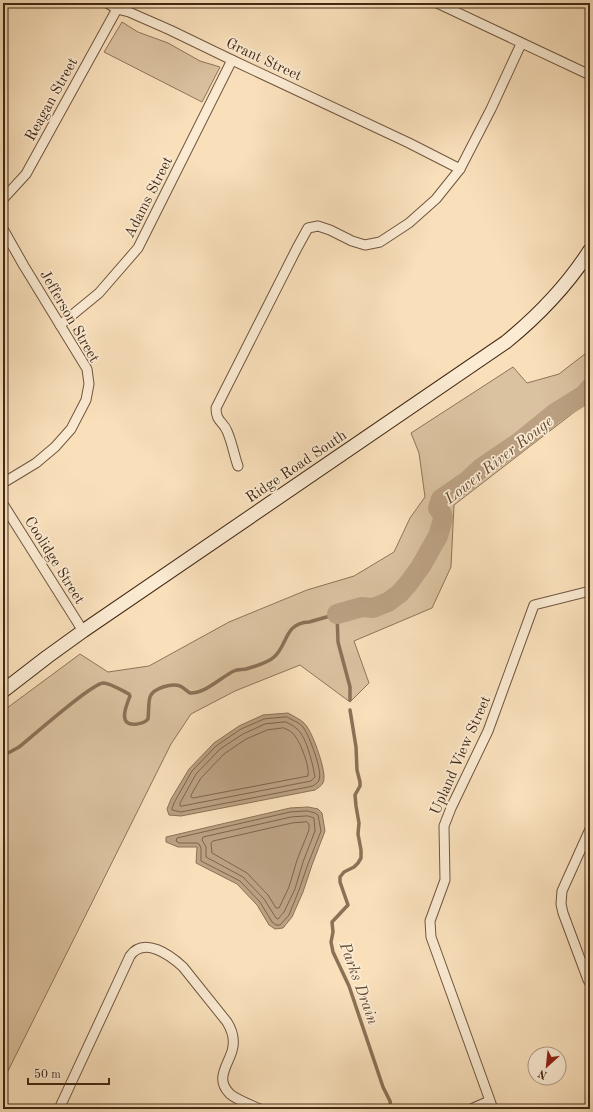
<svg xmlns="http://www.w3.org/2000/svg" width="593" height="1112" font-family="'Old Standard TT',serif">
<style>
.green{fill:#dac19f;stroke:#8e745a}
.water{fill:#bba182;stroke:#8b7156}
.lines{fill:none;stroke-linecap:round;stroke-linejoin:round}
.shore{stroke:#7e644b;stroke-width:1}
.stream{stroke:#8b7156;stroke-width:3.5}
.river{stroke:#bba182;stroke-width:20}
.street-casing{stroke:#70563e;stroke-width:11}
.secondary-casing{stroke:#422814;stroke-width:15}
.street{stroke:#fbebd3;stroke-width:9}
.secondary{stroke:#fbebd3;stroke-width:13}
.labels{text-anchor:middle;stroke-width:3.5;stroke-linejoin:round;paint-order:stroke}
.street-label{font-size:15px;fill:#422814;stroke:#fbebd3}
.water-label{font-size:16px;font-style:italic;fill:#664c35;stroke:#fbebd3}
</style>
<rect width="100%" height="100%" fill="#f9e0bb"/>
<filter id="stains"><feTurbulence type="fractalNoise" baseFrequency=".005" numOctaves="4"/><feColorMatrix values="0 0 0 0 .2 0 0 0 0 .09 0 0 0 0 .02 0 0 0 .5 -.17"/></filter>
<radialGradient id="worn" r=".72"><stop offset=".6" stop-color="#630" stop-opacity="0"/><stop offset="1" stop-color="#630" stop-opacity=".3"/></radialGradient>
<!-- green -->
<g class="green">
<polygon points="122,22 138,32 168,43 200,61 220,67 202,102 104,52"/>
<polygon points="590,350 590,400 454,505 451,567 432,608 354,641 369,683 350,702 300,665 235,691 191,714 171,744 3,1081 3,711 80,654 108,672 149,666 229,622 307,590 354,576 394,552 410,518 425,497 419,453 411,433 513,367 527,383 559,374"/>
</g>
<!-- water -->
<g class="water">
<path d="M288,713C293,716 300,719 304,723C312,730 325,768 324,778C324,785 319,787 315,790L181,816L169,815L167,809L171,799L189,769L214,743L239,726L263,715Z"/>
<polygon points="308,807 318,809 322,813 325,831 312,865 303,892 292,917 283,928 275,929 269,925 257,905 237,884 196,863 197,847 178,847 166,842 166,837 290,808"/>
</g>
<g class="lines">
<!-- shore -->
<g class="shore">
<path d="M287,717C292,720 300,723 303,727C309,735 323,771 319,780C318,783 315,784 313,786L181,812L172,810V808L175,801L192,771L216,746L241,729L264,719Z"/>
<path d="M286,722C290,724 294,726 297,729C307,737 313,766 315,777L311,781L182,806H180V803L196,774L220,749L243,734L265,724Z"/>
<path d="M284,728C288,730 293,732 295,736C301,744 310,767 308,776L193,798L191,797V795L201,778L224,754L246,739L267,730Z"/>
<polygon points="308,811 315,813 318,815 321,831 308,864 299,890 289,915 280,925 276,925 272,922 260,902 240,881 201,861 201,848 199,844 197,843 179,843 176,841 177,838 290,812"/>
<polygon points="308,816 314,818 315,831 303,862 295,889 284,912 278,919 276,918 264,899 243,877 206,857 206,847 202,840 203,837 291,817"/>
<polygon points="307,822 309,824 309,830 297,860 289,887 279,908 276,908 268,895 247,873 212,853 211,843 213,841 292,823"/>
</g>
<!-- stream -->
<g class="stream">
<polyline points="350,710 356,747 357,770 360,782 360,786 355,795 356,806 359,823 358,834 361,850 361,858 358,863 354,867 344,872 340,877 340,882 348,905 332,922 333,932 331,942 333,952 349,986 383,1087 390,1101 391,1109"/>
<path d="M3,755L10,752L19,747C33,736 91,684 103,683C110,683 123,691 129,694L130,696C126,706 117,727 137,724C142,723 145,723 148,719C149,712 148,704 150,697C153,688 172,683 180,686C184,688 187,691 190,693C205,694 221,677 234,671C238,669 242,670 246,669C253,667 269,662 274,657C288,645 284,623 309,622L337,614L338,642L350,687V700"/>
</g>
<!-- river -->
<polyline class="river" points="337,614 362,607 373,608 388,602 399,594 408,584 421,566 438,536 443,519 442,514 438,508 441,499 467,481 481,468 518,443 555,413 584,395 590,388"/>
<!-- street casing -->
<g class="street-casing">
<g id="street">
<path d="M107,3L117,9L129,12L170,30L232,60L409,143L460,169L436,199L409,223L380,242L365,245L352,241L330,230L318,226L308,228L297,248L216,408C216,422 223,421 227,431C232,442 234,455 238,466"/>
<polyline points="437,3 590,75"/>
<polyline points="460,169 491,109 521,44"/>
<polyline points="3,199 26,174 117,9"/>
<polyline points="3,229 24,266 87,369 89,384 86,400 71,429 55,447 36,463 3,483"/>
<polyline points="60,325 99,293 138,248 232,60"/>
<polyline points="3,504 83,631"/>
<polyline points="590,829 562,891 561,904 563,913 588,980 590,983"/>
<path d="M59,1109L130,956C144,936 170,955 183,967L227,1022C232,1030 235,1041 232,1051C227,1067 215,1079 230,1094C237,1100 251,1105 260,1109"/>
<polyline points="471,1109 489,1101"/>
<polyline points="493,1109 431,937 430,921 445,880 444,826 451,808 488,731 534,605 590,591"/>
</g>
</g>
<!-- secondary casing -->
<g class="secondary-casing">
<path id="secondary" d="M3,691L47,657L83,631L506,342C539,315 567,286 590,250"/>
</g>
<!-- street -->
<use href="#street" class="street"/>
<!-- secondary -->
<use href="#secondary" class="secondary"/>
</g>
<g class="labels">
<!-- street labels -->
<g class="street-label">
<text transform="translate(264 59) rotate(25)" y="5">Grant Street</text>
<text transform="translate(51 99) rotate(-61)" y="5">Reagan Street</text>
<text transform="translate(148 197) rotate(-63)" y="5">Adams Street</text>
<text transform="translate(70 316) rotate(60)" y="5">Jefferson Street</text>
<text transform="translate(296 466) rotate(-34)" y="5">Ridge Road South</text>
<text transform="translate(55 560) rotate(58)" y="5">Coolidge Street</text>
<text transform="translate(460 755) rotate(-66)" y="5">Upland View Street</text>
</g>
<!-- water labels -->
<g class="water-label">
<text transform="translate(498 459) rotate(-38)" y="6">Lower River Rouge</text>
<text transform="translate(360 983) rotate(70)" y="6">Parks Drain</text>
</g>
</g>
<!-- margin -->
<rect width="593" height="1112" fill="none" stroke="#f9e0bb" stroke-width="16"/>
<rect x="4" y="4" width="585" height="1104" fill="none" stroke="#422814" stroke-width="2"/>
<rect x="8" y="8" width="577" height="1096" fill="none" stroke="#422814"/>
<!-- north arrow -->
<g transform="translate(547 1066) rotate(207)"><circle r="19" fill="#fbebd3" stroke="#b19d87"/>
<path d="M0-3L7 15L0 10L-7 15Z" fill="#8f2418"/>
<text y="-6" font-size="11" font-weight="bold" text-anchor="middle" fill="#422814">N</text>
</g>
<!-- scale -->
<path d="M28 1078v6h81v-6" fill="none" stroke="#422814" stroke-width="2"/>
<text x="34" y="1078" font-size="12" fill="#422814" stroke="#fbebd3" stroke-width="3" paint-order="stroke">50 m</text>
<rect width="100%" height="100%" filter="url(#stains)"/>
<rect width="100%" height="100%" fill="url(#worn)"/>
</svg>
